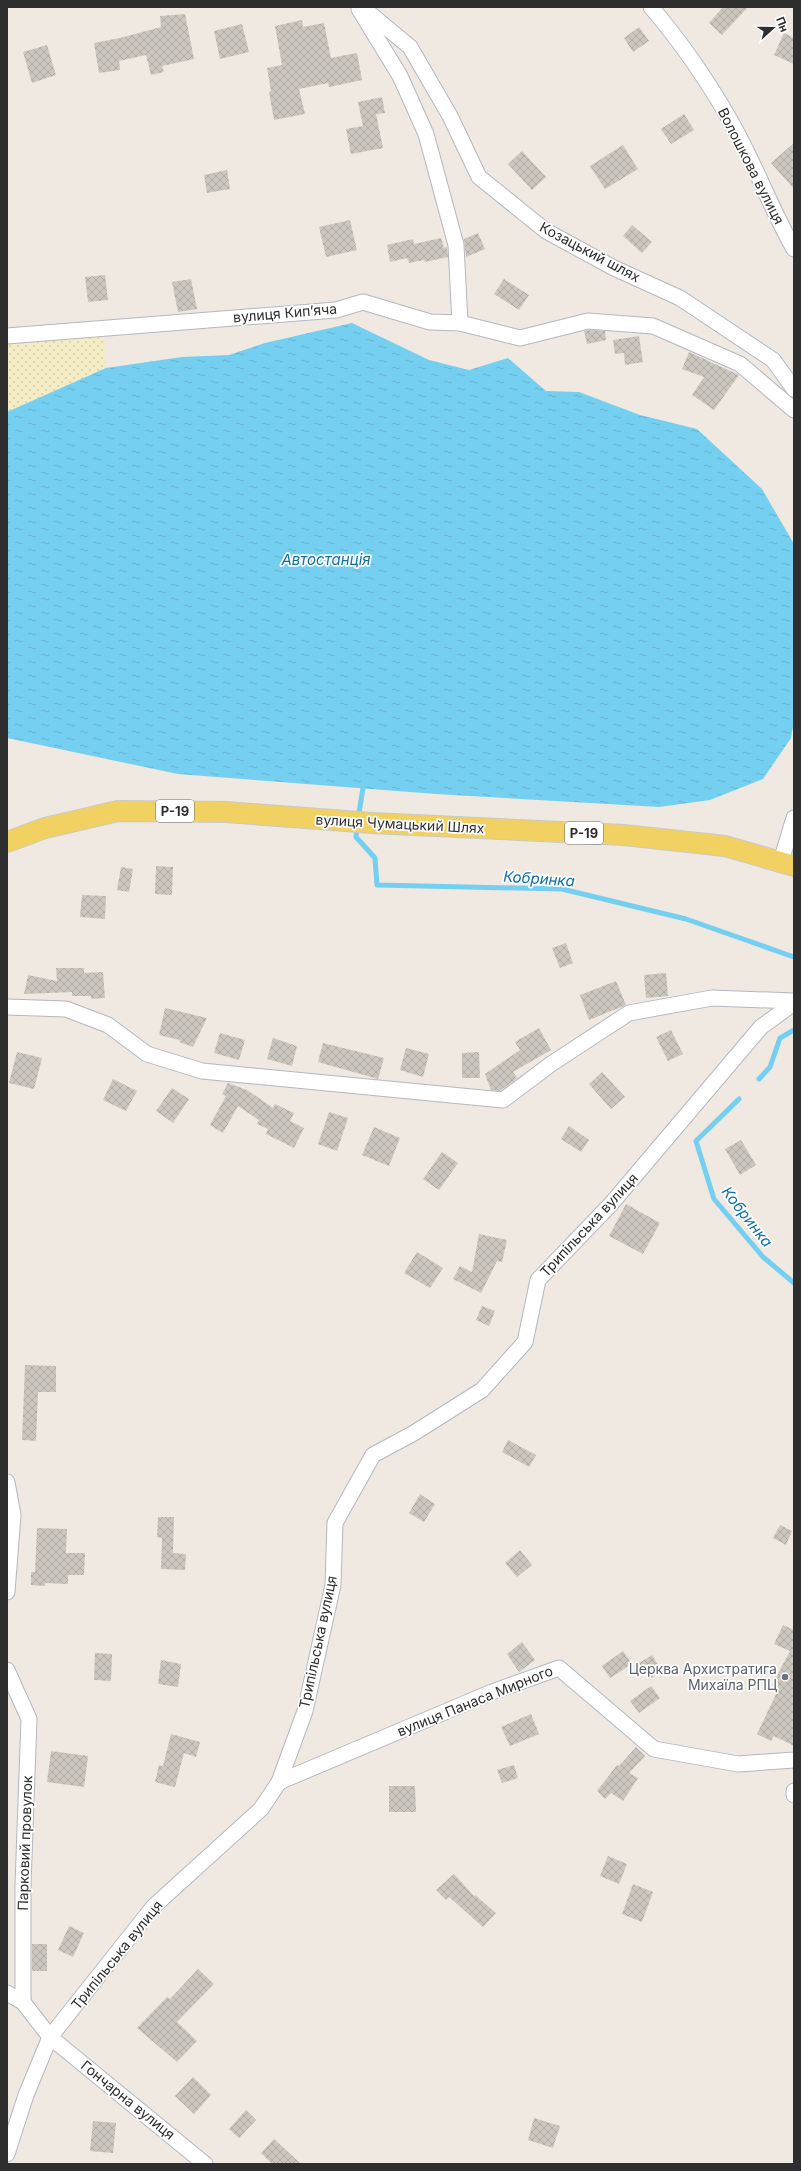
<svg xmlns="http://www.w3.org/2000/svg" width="801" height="2171" font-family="Inter,sans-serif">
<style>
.sand{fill:url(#sand-dots)}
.water{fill:url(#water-ripples)}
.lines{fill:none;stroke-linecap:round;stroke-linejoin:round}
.stream{stroke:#75cff0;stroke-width:5}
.building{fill:url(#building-cross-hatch)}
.minor-casing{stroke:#b4b7c1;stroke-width:17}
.major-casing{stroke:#c9c9c9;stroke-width:22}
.minor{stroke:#fff;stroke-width:15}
.major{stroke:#f2d163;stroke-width:20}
.worship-dot{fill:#6b7280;stroke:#fff;stroke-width:1.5}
.labels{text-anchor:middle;stroke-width:3.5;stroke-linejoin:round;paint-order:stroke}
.shield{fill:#fff;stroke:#6d6d6d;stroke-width:1}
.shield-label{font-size:13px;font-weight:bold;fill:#2e2e2e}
.street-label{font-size:14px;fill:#2e2e2e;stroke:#fff}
.worship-label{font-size:14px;fill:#5b616d;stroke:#fff;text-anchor:end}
.water-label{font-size:15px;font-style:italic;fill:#0d6fa3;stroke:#fff}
</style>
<defs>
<pattern id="sand-dots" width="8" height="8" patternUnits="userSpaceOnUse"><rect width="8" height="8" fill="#f3ecc5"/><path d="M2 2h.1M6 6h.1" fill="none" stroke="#d1cbaa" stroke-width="1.8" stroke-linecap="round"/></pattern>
<pattern id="water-ripples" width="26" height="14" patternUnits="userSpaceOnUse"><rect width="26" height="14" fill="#75cff0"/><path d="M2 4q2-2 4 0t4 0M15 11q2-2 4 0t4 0" fill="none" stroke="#66b2ce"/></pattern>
<pattern id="building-cross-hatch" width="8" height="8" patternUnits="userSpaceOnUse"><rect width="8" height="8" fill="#cbc7bf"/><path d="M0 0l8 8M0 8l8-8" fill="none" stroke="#afaba4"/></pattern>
</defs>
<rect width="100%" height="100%" fill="#efe9e1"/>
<!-- sand -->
<polygon class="sand" points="104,327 106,368 7,412 7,336"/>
<!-- water -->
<polygon class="water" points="352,323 429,360 469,370 508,358 546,391 579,392 640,415 697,429 762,489 794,544 794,721 791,738 763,779 710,800 659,807 436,794 178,774 7,738 7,412 106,368 182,357 229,355 265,343"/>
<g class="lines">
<!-- stream -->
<g class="stream">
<polyline points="358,819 363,788"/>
<polyline points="357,827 356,837 375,858 377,885 562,889 686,919 794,957"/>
<polyline points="759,1079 770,1067 780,1038 794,1030"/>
<polyline points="739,1099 696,1141 714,1199 763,1257 794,1283"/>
</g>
</g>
<!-- building -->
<g class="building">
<polygon points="723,7 748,7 722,35 709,23"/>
<polygon points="185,14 194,59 162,66 164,72 151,75 146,55 119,61 120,70 99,73 94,43 120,38 161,27 160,16"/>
<polygon points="302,20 303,27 324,23 331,58 357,53 362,80 329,87 328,83 299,89 305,114 274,120 269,92 271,91 267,68 282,65 275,26"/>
<polygon points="242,24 249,52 220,59 214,31"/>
<polygon points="639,27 649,41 633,52 624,38"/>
<polygon points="784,33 794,38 794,64 774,55"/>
<polygon points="47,45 56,75 32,83 23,52"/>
<polygon points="382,97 385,113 376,114 383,148 351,154 346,129 363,126 358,102"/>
<polygon points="684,114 694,130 671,144 661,129"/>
<polygon points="794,143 794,189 771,163"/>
<polygon points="623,145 638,169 605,189 590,166"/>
<polygon points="522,151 546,177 532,190 508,164"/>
<polygon points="227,170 230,189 207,193 204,175"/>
<polygon points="350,220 357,250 326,257 319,227"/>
<polygon points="632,225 652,242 642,253 623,236"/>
<polygon points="478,233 485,249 466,257 464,239"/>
<polygon points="441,238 444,248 447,247 448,257 425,262 424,260 409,263 407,258 390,262 387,245 413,239 414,244"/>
<polygon points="105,275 108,300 88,302 85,277"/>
<polygon points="191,279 197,309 178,312 172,282"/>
<polygon points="504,279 529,295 519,310 494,294"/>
<polygon points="589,330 605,331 606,340 587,344 584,331"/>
<polygon points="639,336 643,362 625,365 624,353 615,354 613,340"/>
<polygon points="689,352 739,375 714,410 692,395 704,377 682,369"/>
<polygon points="156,866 173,867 172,895 155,894"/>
<polygon points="121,867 133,869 129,892 117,890"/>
<polygon points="82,895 106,896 105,919 80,917"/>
<polygon points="566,943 573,963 560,968 552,948"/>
<polygon points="56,968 84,968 84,973 103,972 105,998 91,999 91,996 72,996 72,992 24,994 28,975 57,981"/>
<polygon points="666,973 668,996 646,998 644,975"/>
<polygon points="616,981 626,1005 589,1020 580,995"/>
<polygon points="165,1008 207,1018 193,1047 179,1042 180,1040 159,1035"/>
<polygon points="539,1028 551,1050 513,1072 517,1078 500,1091 491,1090 485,1074 520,1050 515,1042"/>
<polygon points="671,1030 683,1054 668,1061 656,1037"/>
<polygon points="220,1033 245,1040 239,1060 214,1053"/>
<polygon points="273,1038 297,1046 292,1066 267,1059"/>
<polygon points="323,1043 384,1058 378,1079 318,1062"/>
<polygon points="406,1048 429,1054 423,1077 400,1070"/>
<polygon points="17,1052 42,1058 34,1089 9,1083"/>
<polygon points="479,1052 480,1078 462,1078 462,1053"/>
<polygon points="602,1072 625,1097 611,1109 589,1084"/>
<polygon points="113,1079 137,1091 126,1111 103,1100"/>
<polygon points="228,1083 247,1090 273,1108 275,1104 294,1113 290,1121 304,1128 294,1148 266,1134 268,1129 257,1124 259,1120 238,1106 223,1133 210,1125 226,1096 222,1094"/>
<polygon points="172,1088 189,1099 173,1123 156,1111"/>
<polygon points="329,1112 348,1118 337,1151 318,1144"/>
<polygon points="569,1126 589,1140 581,1152 561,1139"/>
<polygon points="374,1127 400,1138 389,1166 362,1155"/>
<polygon points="741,1140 756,1165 740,1175 725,1149"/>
<polygon points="442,1152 458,1163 439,1190 423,1179"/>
<polygon points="626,1204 660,1223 643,1254 609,1236"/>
<polygon points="479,1234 507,1240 502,1262 497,1261 481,1293 453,1279 460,1266 472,1272"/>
<polygon points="417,1252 443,1268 430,1288 404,1273"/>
<polygon points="482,1306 495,1311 489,1326 476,1320"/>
<polygon points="25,1365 56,1366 56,1392 38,1392 36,1441 22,1440"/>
<polygon points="508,1440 536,1455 529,1467 502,1452"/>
<polygon points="420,1494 435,1504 424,1522 409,1513"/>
<polygon points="158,1517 174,1517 173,1553 186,1554 185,1570 161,1569 162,1538 157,1537"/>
<polygon points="780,1525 792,1531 786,1545 773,1538"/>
<polygon points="37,1528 67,1529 66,1553 85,1553 84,1575 68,1575 68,1584 45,1583 45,1586 31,1585 31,1572 35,1572"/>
<polygon points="520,1550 532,1565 517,1577 505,1563"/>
<polygon points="783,1625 794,1630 794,1746 774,1736 771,1741 757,1734 779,1688 772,1685 790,1651 774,1644"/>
<polygon points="522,1642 535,1660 519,1672 507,1654"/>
<polygon points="623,1651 632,1664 610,1678 602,1666"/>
<polygon points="95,1653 112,1654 111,1681 94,1680"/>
<polygon points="652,1655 662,1671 649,1679 639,1663"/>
<polygon points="161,1660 181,1664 178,1687 158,1684"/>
<polygon points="651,1686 660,1698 639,1713 630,1701"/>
<polygon points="531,1714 539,1734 510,1746 501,1727"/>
<polygon points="171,1734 200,1742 196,1757 184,1753 175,1787 155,1782 159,1765 163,1766"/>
<polygon points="636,1747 645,1756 629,1773 638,1778 623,1801 611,1793 605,1799 597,1791 617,1765 619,1766"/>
<polygon points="51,1751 88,1756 84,1787 47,1782"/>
<polygon points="514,1765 518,1778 502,1783 497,1770"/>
<polygon points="389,1786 415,1786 416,1812 389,1812"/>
<polygon points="608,1856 627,1864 619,1884 600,1876"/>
<polygon points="454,1874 474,1896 475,1895 496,1913 483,1927 449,1897 446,1900 436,1890"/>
<polygon points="633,1884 653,1892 642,1922 622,1914"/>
<polygon points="69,1926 84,1933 73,1957 58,1950"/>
<rect x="32" y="1944" width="15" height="27"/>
<polygon points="198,1969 214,1984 177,2022 197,2041 177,2062 137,2028 167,1997 170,1999"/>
<polygon points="193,2077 211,2095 194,2114 175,2096"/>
<polygon points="246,2110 256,2120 239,2138 229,2129"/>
<polygon points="534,2118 560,2126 553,2148 528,2140"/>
<polygon points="93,2121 116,2123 113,2153 90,2151"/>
<polygon points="274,2139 301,2164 272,2164 261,2153"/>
</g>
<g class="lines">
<!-- minor casing -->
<g class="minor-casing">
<g id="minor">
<polyline points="362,7 410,47 450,116 479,177 546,231 614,268 680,298 773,360 794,389"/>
<path d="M651,7C681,42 707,80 730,120C754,161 770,207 794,249"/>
<polyline points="359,9 400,76 426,134 456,245 460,323"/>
<polyline points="7,336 336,310 363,302 430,322 460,323 520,338 588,321 653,326 740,364 794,410"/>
<polyline points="781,861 794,818"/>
<polyline points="7,1007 66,1009 108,1025 147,1054 202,1071 503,1100 551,1064 629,1013 712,998 794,1001"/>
<polyline points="7,1482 13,1515 7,1592"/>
<polyline points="7,1670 29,1719 23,1885 23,2002 7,1993"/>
<polyline points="279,1782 492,1692 559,1668 654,1749 738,1764 794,1760"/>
<polyline points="794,1791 794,1795"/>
<polyline points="23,2002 50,2037 205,2164"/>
<polyline points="7,2154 26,2095 50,2037 154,1906 261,1809 279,1782 305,1711 333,1585 335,1523 373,1455 414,1433 482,1390 525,1342 538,1280 611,1204 761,1027 794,1003"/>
</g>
</g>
<!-- major casing -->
<g class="major-casing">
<polyline id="major" points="7,842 45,828 118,811 226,812 372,823 624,835 725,846 794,866"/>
</g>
<!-- minor -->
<use href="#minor" class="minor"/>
<!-- major -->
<use href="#major" class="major"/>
</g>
<!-- markers -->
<circle class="worship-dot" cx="785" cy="1677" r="4"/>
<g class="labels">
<!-- shield labels -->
<g class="shield">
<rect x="156" y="800" width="38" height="22" rx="3"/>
<rect x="565" y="822" width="38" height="22" rx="3"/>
</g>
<g class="shield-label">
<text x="175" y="816">Р-19</text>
<text x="584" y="838">Р-19</text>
</g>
<!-- street labels -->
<g class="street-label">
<text transform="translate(751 166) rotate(63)" y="5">Волошкова вулиця</text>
<text transform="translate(590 252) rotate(28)" y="5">Козацький шлях</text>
<text transform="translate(285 313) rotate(-5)" y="5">вулиця Кипʼяча</text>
<text transform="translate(400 824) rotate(3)" y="5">вулиця Чумацький Шлях</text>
<text transform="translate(589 1225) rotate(-47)" y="5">Трипільська вулиця</text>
<text transform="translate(318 1642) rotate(-78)" y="5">Трипільська вулиця</text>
<text transform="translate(475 1701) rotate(-22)" y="5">вулиця Панаса Мирного</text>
<text transform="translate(25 1843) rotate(-88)" y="5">Парковий провулок</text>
<text transform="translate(117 1955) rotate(-51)" y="5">Трипільська вулиця</text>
<text transform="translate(128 2100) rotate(39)" y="5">Гончарна вулиця</text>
</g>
<!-- worship labels -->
<g class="worship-label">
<text x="777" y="1674">Церква Архистратига<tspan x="777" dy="16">Михаїла РПЦ</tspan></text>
</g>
<!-- water labels -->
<g class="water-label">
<text x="326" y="565">Автостанція</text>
<text transform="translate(539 879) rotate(4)" y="5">Кобринка</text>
<text transform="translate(747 1217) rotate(52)" y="5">Кобринка</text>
</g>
</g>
<!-- border -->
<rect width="801" height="2171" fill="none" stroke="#2e2e2e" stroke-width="16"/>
<!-- north arrow -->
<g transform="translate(773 28) rotate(69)" stroke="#ffffff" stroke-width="3" paint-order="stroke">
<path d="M0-3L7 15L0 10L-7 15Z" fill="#2e2e2e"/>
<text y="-6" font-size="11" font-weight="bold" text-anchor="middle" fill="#2e2e2e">Пн</text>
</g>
</svg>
